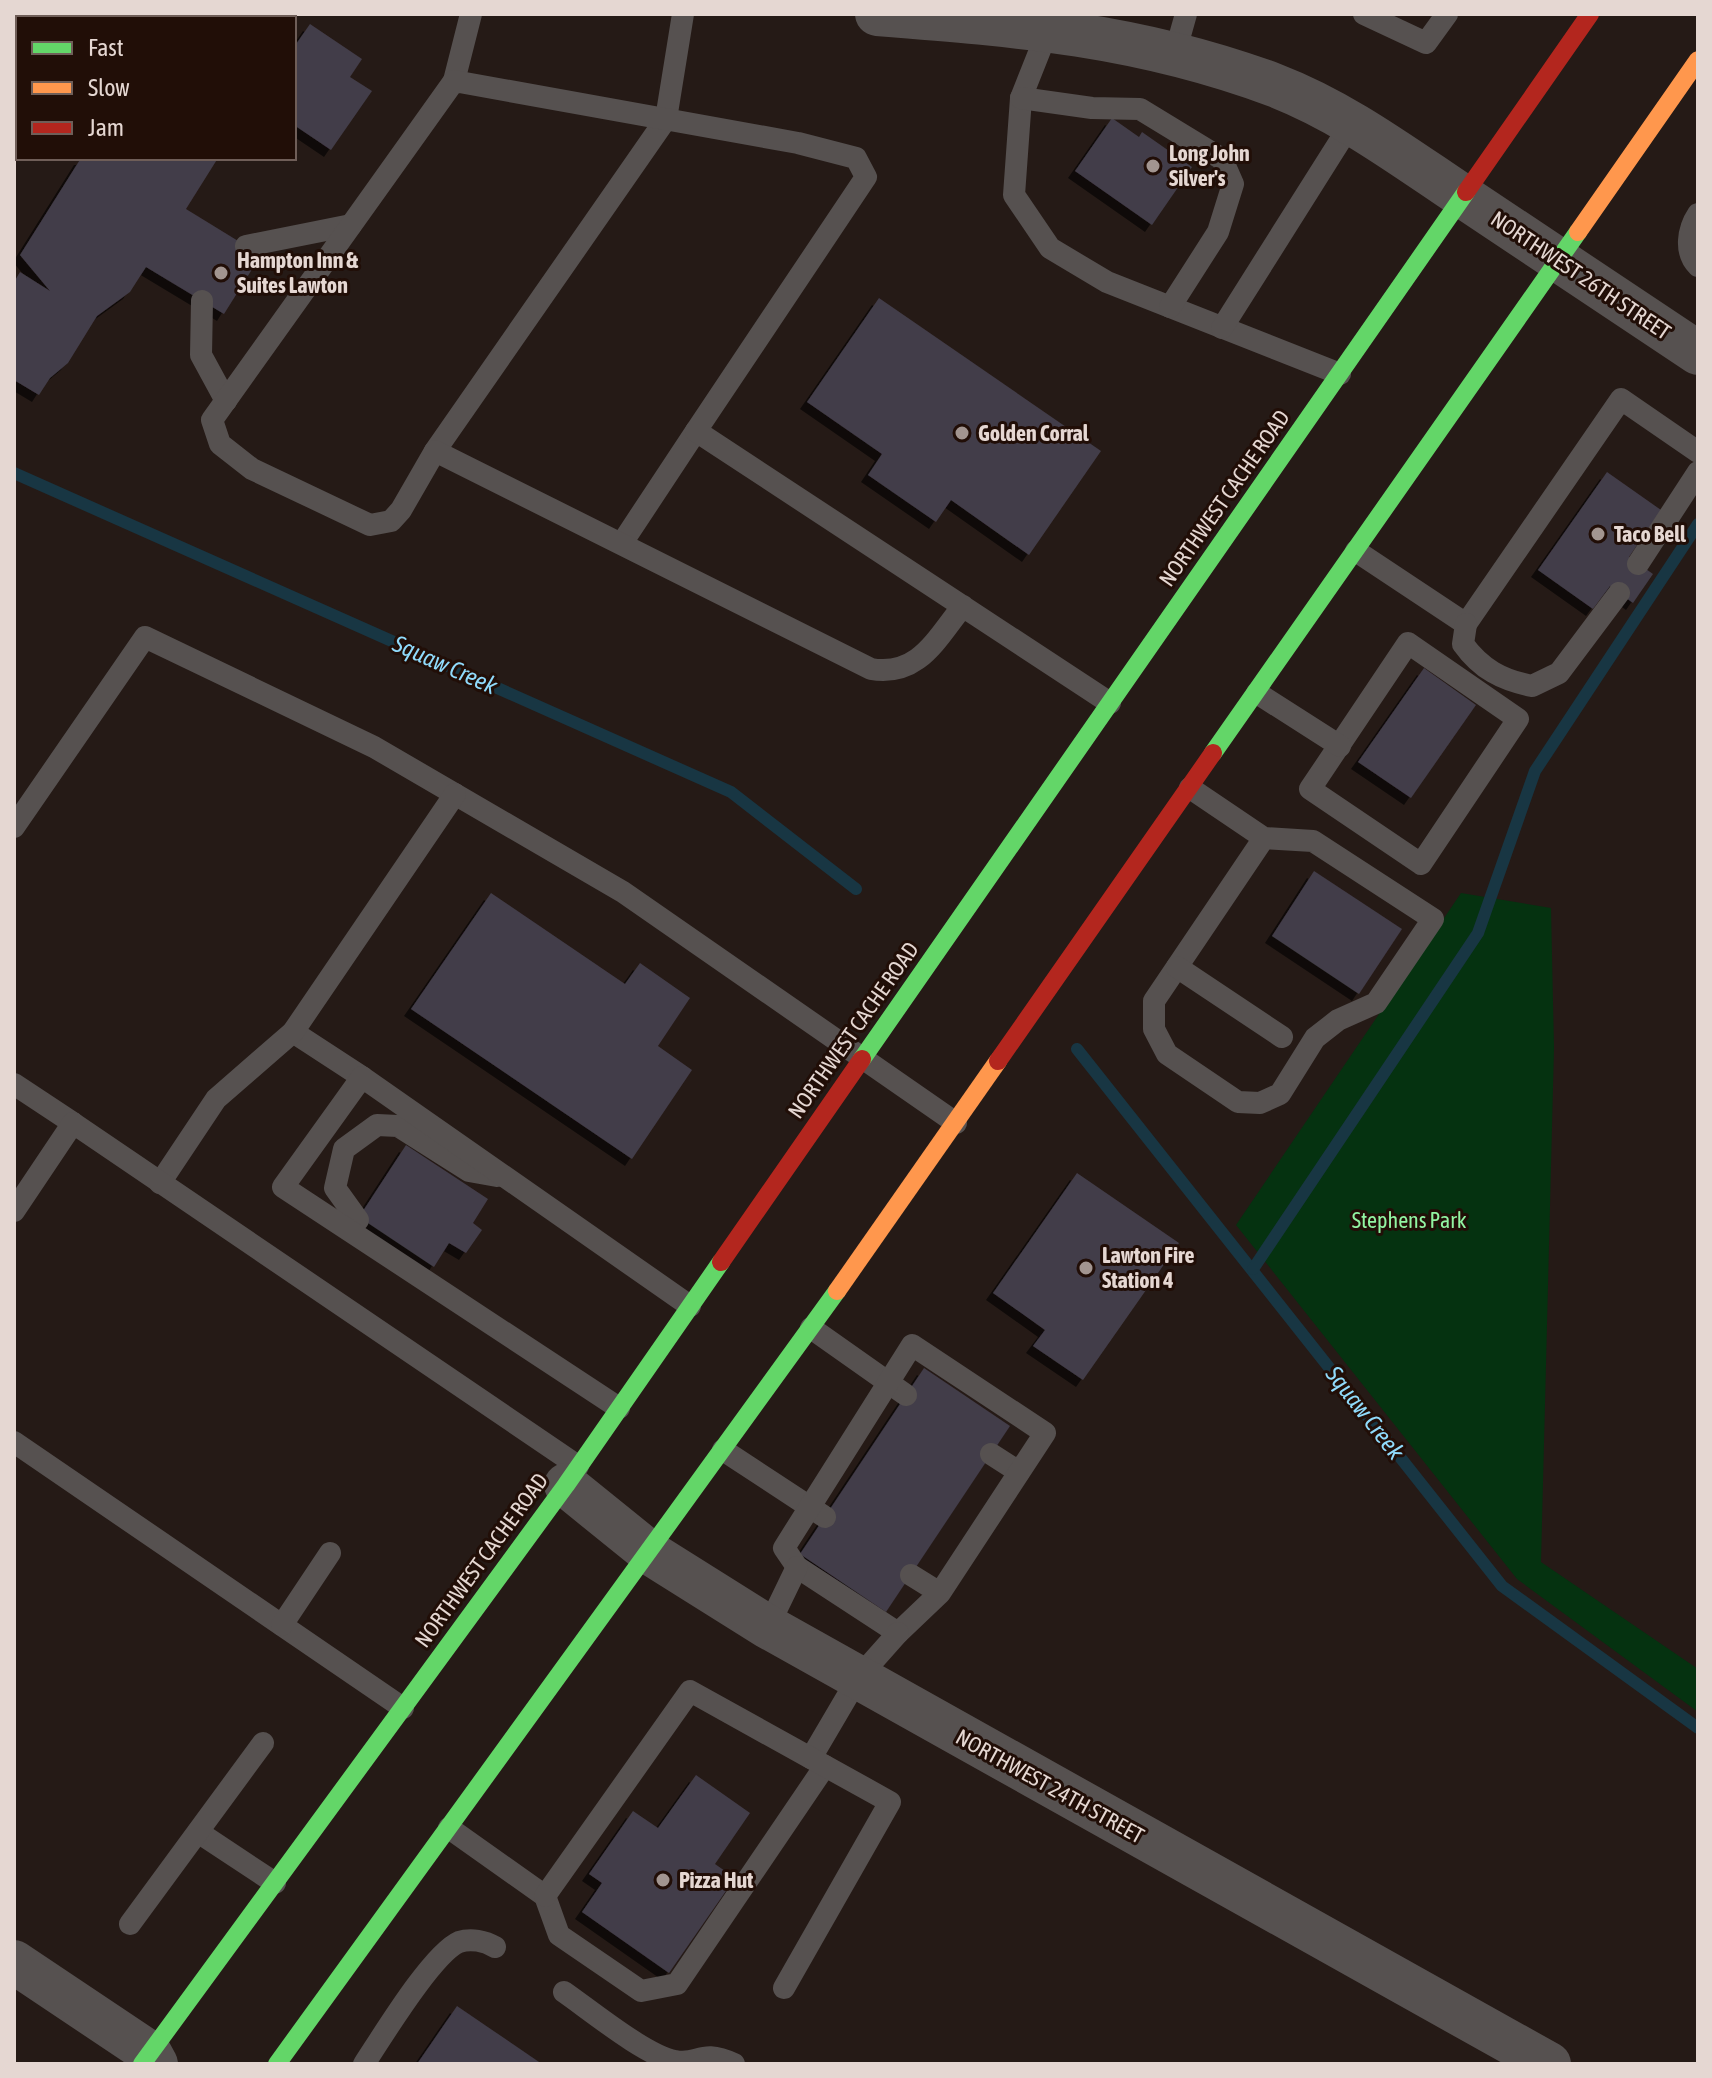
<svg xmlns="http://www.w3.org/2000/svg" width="1712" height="2078" font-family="'Asap Condensed',sans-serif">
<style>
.green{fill:#053210}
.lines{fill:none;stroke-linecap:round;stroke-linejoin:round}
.stream{stroke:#183643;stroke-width:12}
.building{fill:#423c48;filter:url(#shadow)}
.lane{stroke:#565150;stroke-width:22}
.street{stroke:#565150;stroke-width:44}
.fast{stroke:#63d668;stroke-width:18}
.slow{stroke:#ff974d;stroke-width:18}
.jam{stroke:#b3261e;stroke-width:18}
.poi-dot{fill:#a29590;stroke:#210e07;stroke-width:3}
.labels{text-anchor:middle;stroke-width:6;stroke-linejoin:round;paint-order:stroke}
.poi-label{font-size:22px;font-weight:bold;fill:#e5d7d2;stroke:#210e07;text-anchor:start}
.street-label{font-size:22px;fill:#e5d7d2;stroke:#210e07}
.park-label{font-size:22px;fill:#91f4a2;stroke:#210e07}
.water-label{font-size:24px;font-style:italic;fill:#90dbfc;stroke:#210e07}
</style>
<defs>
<filter id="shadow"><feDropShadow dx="-7" dy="7" stdDeviation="0" flood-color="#0009"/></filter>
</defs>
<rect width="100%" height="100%" fill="#251a16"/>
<!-- green -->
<polygon class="green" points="1461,893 1551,908 1554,1048 1541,1562 1698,1669 1698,1712 1517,1579 1236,1225"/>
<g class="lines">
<!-- stream -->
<g class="stream">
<polyline points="14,473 731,792 856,889"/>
<polyline points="1077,1049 1502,1586 1698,1728"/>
<polyline points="1253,1269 1478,933 1535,771 1698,524"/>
</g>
</g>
<!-- building -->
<g class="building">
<polygon points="194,14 277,14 283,18 191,18"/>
<polygon points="310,24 362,59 350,77 372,91 331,150 294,125 294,47"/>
<polygon points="1112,118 1139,137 1142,132 1192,167 1152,225 1075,171"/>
<polygon points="81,158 218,158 186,209 261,255 224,314 146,267 130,292 97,316 68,363 50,378 39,395 14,380 14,282 20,272 50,291 20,255"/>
<polygon points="879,298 1101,451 1029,555 951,500 936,522 868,475 882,454 807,402"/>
<polygon points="1607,472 1661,510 1629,557 1653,574 1633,603 1610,586 1593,609 1538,570"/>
<polygon points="1424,668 1476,705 1411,798 1358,762"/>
<polygon points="1314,871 1402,929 1359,994 1272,936"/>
<polygon points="491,893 625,984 640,963 690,998 658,1046 692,1070 632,1159 411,1009"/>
<polygon points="406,1145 488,1199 473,1223 482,1230 466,1253 449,1243 434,1267 359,1217"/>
<polygon points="1077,1173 1179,1243 1083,1380 1033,1346 1045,1330 993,1293"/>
<polygon points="924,1368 1010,1426 886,1612 800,1554"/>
<polygon points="696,1775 750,1813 715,1864 735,1878 669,1973 582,1912 602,1883 589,1874 633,1811 658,1828"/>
<polygon points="457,2006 542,2064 417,2064"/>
</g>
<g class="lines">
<!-- lane -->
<g class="lane">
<polyline points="1364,14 1426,43 1447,14"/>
<polyline points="1048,30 1021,98 1014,195 1050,248 1107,282 1340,374"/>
<polyline points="1175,53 1186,14"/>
<polyline points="454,81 471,14"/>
<polyline points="1021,98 1092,108 1140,109 1222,159 1233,184 1218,232 1170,307"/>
<path d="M1698,214C1688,229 1684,252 1698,266"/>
<polyline points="246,246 351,225"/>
<polyline points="202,301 201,355 226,401"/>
<polyline points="1222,328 1352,122"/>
<polyline points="435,451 666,119 683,14"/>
<polyline points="622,543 696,431"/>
<polyline points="1356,551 1466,624 1621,399 1698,452"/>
<polyline points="1638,564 1698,472"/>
<path d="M963,606C936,639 919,677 871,669L435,451L401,510L391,521L370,525L252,469L220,444L212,420L454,81L798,143L856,158L866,177L696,431L1110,703"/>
<path d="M1466,624L1463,644C1481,669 1502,680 1532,686L1559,673L1619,593"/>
<polygon points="1408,643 1518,719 1421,864 1310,789"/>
<polyline points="1257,693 1340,746"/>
<polyline points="1190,788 1264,838 1313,841 1433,919 1376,1003 1338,1020 1315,1038 1280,1094 1260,1103 1238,1102 1167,1054 1154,1029 1154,1001 1264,838"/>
<polyline points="14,827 145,637 374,747 623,892 956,1123"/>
<polyline points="1177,967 1282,1037"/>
<polyline points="293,1032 362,1077"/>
<polyline points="14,1084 73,1123"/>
<polyline points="160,1183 216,1099 293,1032 455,794"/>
<polyline points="14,1211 73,1123 578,1466"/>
<polyline points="358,1220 335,1188 344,1149 377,1125 398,1126 469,1171 497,1176"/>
<polyline points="811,1328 906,1395"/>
<polyline points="619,1408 283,1187 362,1077 690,1306"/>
<polyline points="14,1442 403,1708"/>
<polyline points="723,1450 825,1517"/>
<polyline points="991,1454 1019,1472"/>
<polyline points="911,1575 940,1593 1045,1433 912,1345 784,1548 797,1567 898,1633 940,1593"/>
<polyline points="282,1625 330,1553"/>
<polyline points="768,1627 797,1567"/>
<polyline points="811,1758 858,1678 898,1633"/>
<polyline points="449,1828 545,1896 559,1935 641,1991 677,1984 825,1766"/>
<polyline points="198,1832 275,1883"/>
<polyline points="545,1896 690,1691 890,1802 784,1988"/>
<polyline points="130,1924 263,1743"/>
<path d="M564,1992C590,2010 646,2056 675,2061C699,2066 700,2048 734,2064"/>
<path d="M364,2064C382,2037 432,1954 459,1942C471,1938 485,1941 495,1947"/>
</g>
<!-- street -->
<g class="street">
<path d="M877,14C1018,25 1140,35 1274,85C1342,111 1401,155 1461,195C1540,248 1619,300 1698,353"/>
<polyline points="566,1485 650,1553 768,1627 1549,2064"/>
<polyline points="14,1962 150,2053 156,2064"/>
</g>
<!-- fast -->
<g class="fast">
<polyline points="1213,753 1578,232"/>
<polyline points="862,1059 1466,192"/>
<polyline points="142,2064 566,1485 721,1262"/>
<polyline points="277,2064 837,1291"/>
</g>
<!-- slow -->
<g class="slow">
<polyline points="1578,232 1698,60"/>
<polyline points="837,1291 998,1061"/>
</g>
<!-- jam -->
<g class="jam">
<polyline points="1466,192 1590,14"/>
<polyline points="998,1061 1213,753"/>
<polyline points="721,1262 862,1059"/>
</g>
</g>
<!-- markers -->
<g class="poi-dot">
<circle cx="1153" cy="166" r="8"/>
<circle cx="221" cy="273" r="8"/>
<circle cx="962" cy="433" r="8"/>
<circle cx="1598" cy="534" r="8"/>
<circle cx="1086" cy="1268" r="8"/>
<circle cx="663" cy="1880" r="8"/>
</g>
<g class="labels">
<!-- poi labels -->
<g class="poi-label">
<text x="1169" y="161">Long John<tspan x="1169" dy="25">Silver's</tspan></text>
<text x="237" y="268">Hampton Inn &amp;<tspan x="237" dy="25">Suites Lawton</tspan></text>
<text x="978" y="441">Golden Corral</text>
<text x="1614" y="542">Taco Bell</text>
<text x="1102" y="1263">Lawton Fire<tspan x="1102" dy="25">Station 4</tspan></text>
<text x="679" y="1888">Pizza Hut</text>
</g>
<!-- street labels -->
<g class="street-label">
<text transform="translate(1581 275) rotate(34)" y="8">NORTHWEST 26TH STREET</text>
<text transform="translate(1224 498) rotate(-55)" y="8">NORTHWEST CACHE ROAD</text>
<text transform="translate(853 1030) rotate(-55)" y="8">NORTHWEST CACHE ROAD</text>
<text transform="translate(481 1560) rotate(-54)" y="8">NORTHWEST CACHE ROAD</text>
<text transform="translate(1050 1786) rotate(29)" y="8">NORTHWEST 24TH STREET</text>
</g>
<!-- park labels -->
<g class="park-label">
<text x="1409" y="1228">Stephens Park</text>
</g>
<!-- water labels -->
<g class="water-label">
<text transform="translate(445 665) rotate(24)" y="8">Squaw Creek</text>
<text transform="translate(1365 1413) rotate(52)" y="8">Squaw Creek</text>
</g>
</g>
<!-- border -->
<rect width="1712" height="2078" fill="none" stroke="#e5d7d2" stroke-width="32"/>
<!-- legend -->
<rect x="16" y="16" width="280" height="144" fill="#210e07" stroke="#6f5e58" stroke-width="2"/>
<rect x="32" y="42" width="40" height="12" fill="#63d668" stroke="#6f5e58" stroke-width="2"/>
<text x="88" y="56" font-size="24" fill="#e5d7d2">Fast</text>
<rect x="32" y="82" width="40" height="12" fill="#ff974d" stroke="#6f5e58" stroke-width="2"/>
<text x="88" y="96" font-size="24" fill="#e5d7d2">Slow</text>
<rect x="32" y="122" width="40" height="12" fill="#b3261e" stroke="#6f5e58" stroke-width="2"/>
<text x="88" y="136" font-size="24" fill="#e5d7d2">Jam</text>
</svg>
